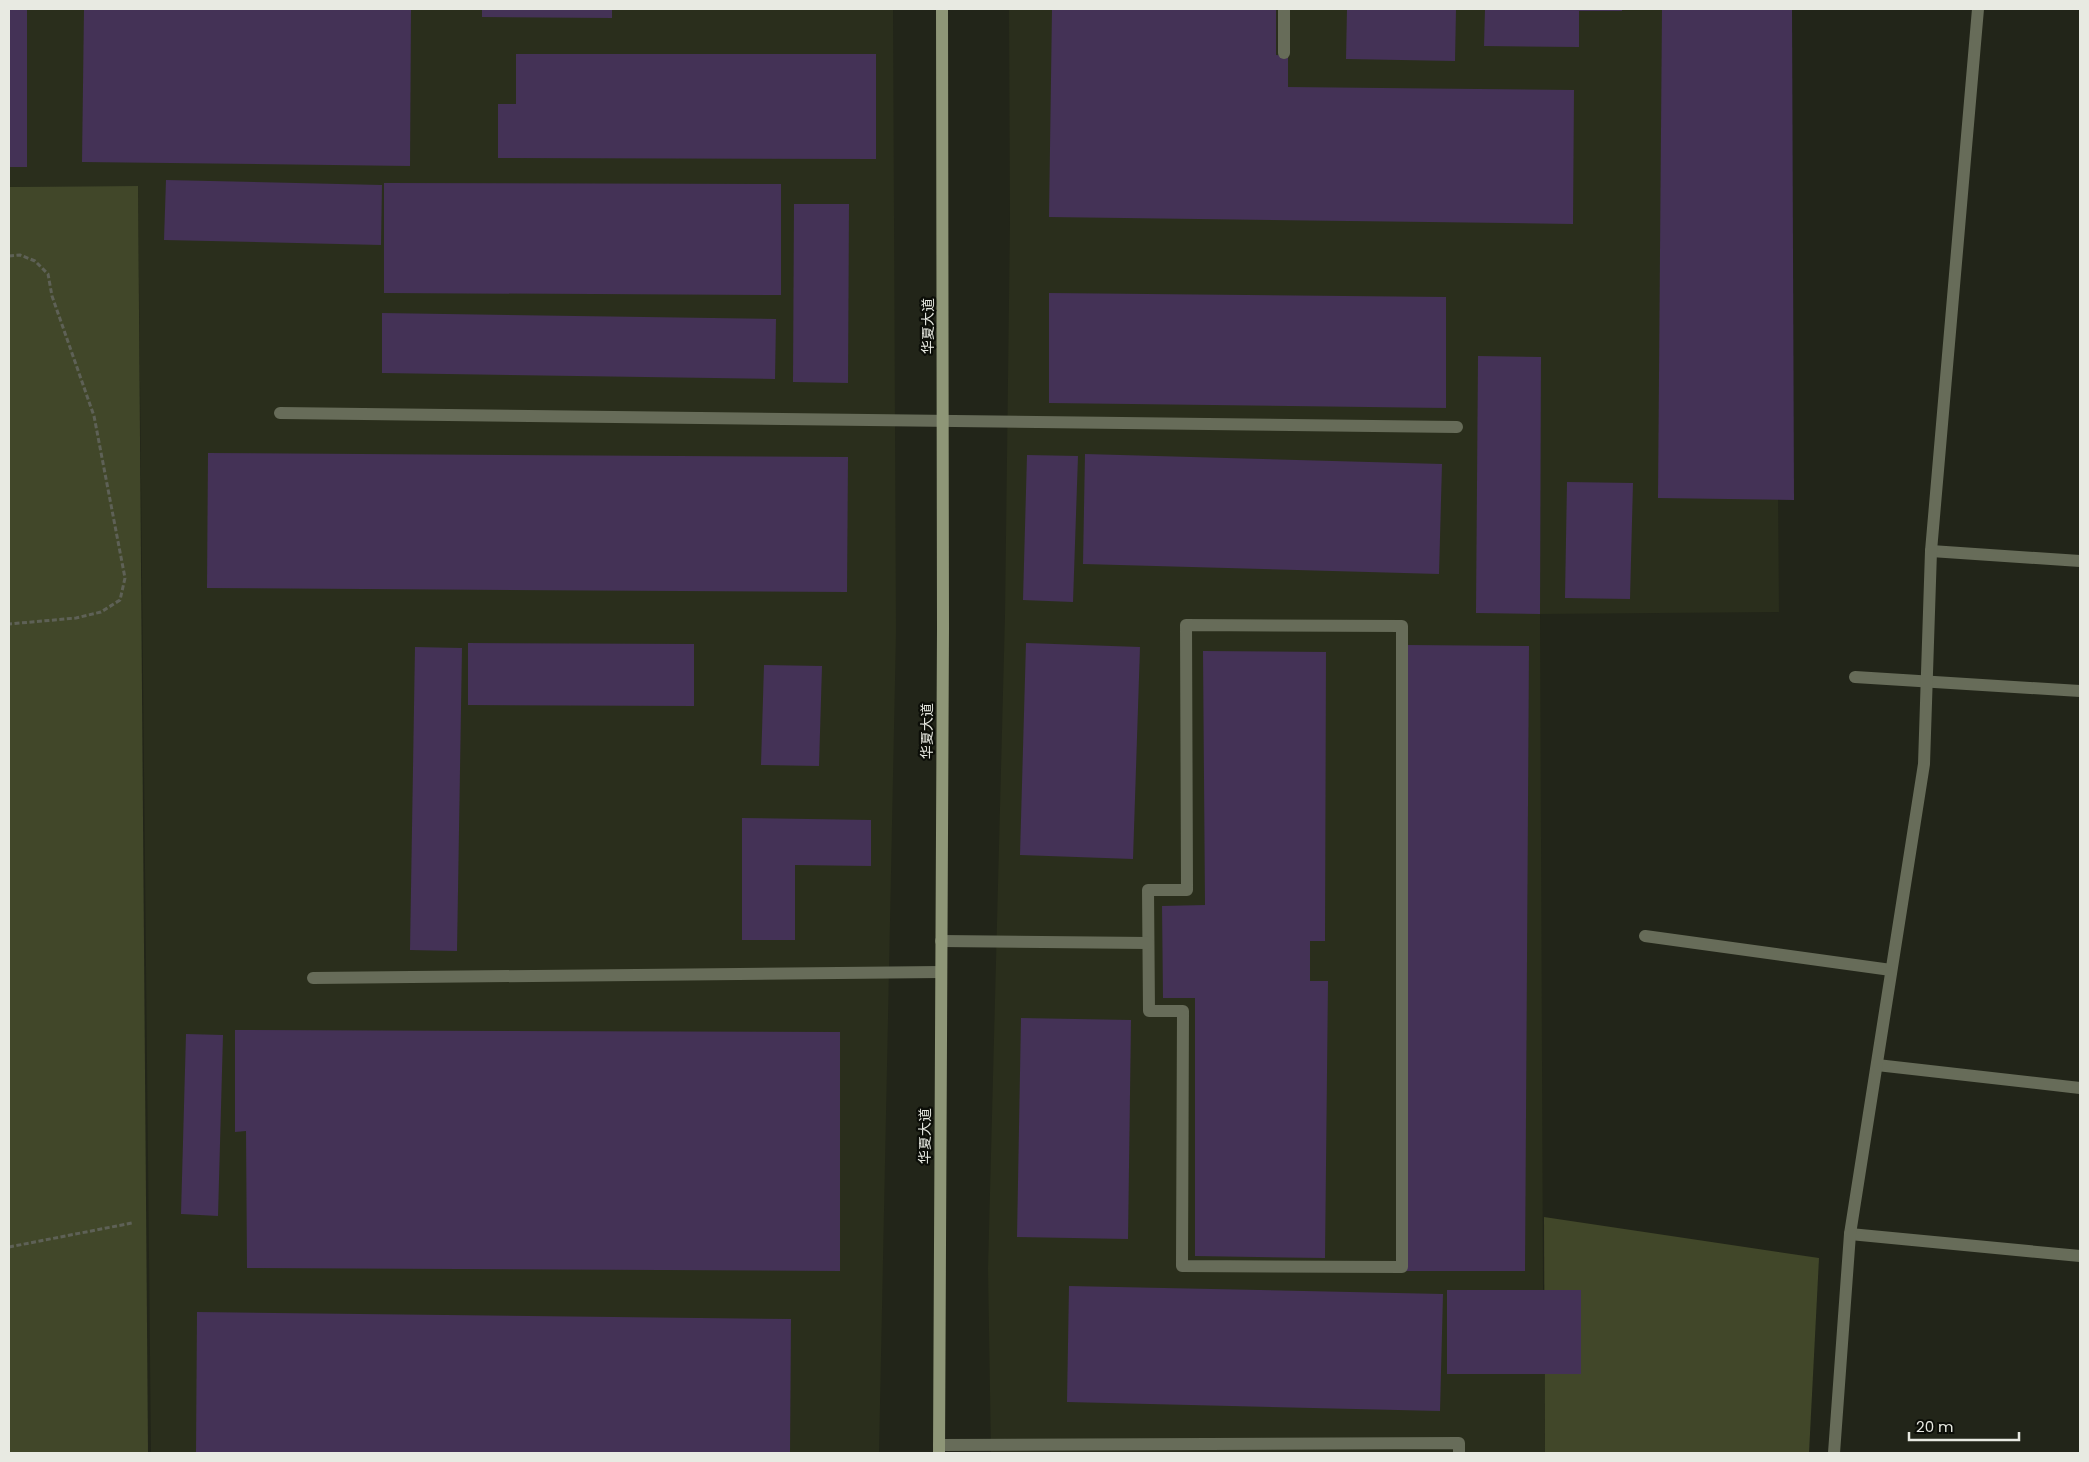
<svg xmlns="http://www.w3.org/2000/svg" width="2089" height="1462" font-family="Poppins,'Noto Sans SC',sans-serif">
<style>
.built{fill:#2a2e1c}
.green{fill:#414729}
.building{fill:#443256}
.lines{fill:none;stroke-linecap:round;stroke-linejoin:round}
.path{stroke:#5e6156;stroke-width:3;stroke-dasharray:5 2.5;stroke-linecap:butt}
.lane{stroke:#676c59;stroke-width:12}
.secondary{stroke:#8e9677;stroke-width:12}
.labels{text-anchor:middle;stroke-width:4.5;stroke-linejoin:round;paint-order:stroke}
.street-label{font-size:14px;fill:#e8eae2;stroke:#0c0e08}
</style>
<rect width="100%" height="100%" fill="#222519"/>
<!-- built -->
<g class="built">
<polygon points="9,9 893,9 896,632 879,1453 151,1453 138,186 9,187"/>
<polygon points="1009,9 1774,9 1779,612 1540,614 1543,1285 1545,1453 991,1453 988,1269 1005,615 1010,221"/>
</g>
<!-- green -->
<g class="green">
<polygon points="138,186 148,1453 9,1453 9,187"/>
<polygon points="1544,1217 1819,1258 1809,1453 1545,1453"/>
</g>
<!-- building -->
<g class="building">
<rect x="9" y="9" width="18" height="158"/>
<polygon points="84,9 411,9 410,166 82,162"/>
<polygon points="482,9 612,9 612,18 482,17"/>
<polygon points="1052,9 1276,9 1276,55 1288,56 1288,87 1574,90 1573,224 1049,217"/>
<polygon points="1347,9 1456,9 1455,61 1346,59"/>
<polygon points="1485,9 1622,9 1622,11 1579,11 1579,47 1484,46"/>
<polygon points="1662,9 1792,9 1794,500 1658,498"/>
<polygon points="516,54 876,54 876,159 498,158 498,104 516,104"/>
<polygon points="166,180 382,185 381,245 164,240"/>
<polygon points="384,183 781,184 781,295 384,293"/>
<polygon points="794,204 849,204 848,383 793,382"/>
<polygon points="1049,293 1446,297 1446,408 1049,403"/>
<polygon points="382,313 776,319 775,379 382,373"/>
<polygon points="1478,356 1541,357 1540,614 1476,613"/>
<polygon points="208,453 848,457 847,592 207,588"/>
<polygon points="1085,454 1442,464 1439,574 1083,564"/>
<polygon points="1027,455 1078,456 1073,602 1023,600"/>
<polygon points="1567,482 1633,483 1630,599 1565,598"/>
<polygon points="468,643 694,644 694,706 468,705"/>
<polygon points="1026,643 1140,647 1133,859 1020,855"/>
<polygon points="1408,645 1529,646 1525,1271 1404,1271"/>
<polygon points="415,647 462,648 457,951 410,950"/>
<polygon points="1203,651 1326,652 1325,941 1310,941 1310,981 1328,981 1325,1258 1195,1256 1195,998 1163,998 1162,906 1205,905"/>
<polygon points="764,665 822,666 819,766 761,765"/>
<polygon points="742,818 871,820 871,866 795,865 795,940 742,940"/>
<polygon points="1021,1018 1131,1020 1128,1239 1017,1237"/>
<polygon points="235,1030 840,1032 840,1271 247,1268 246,1131 235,1132"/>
<polygon points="186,1034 223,1035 218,1216 181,1214"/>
<polygon points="1069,1286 1443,1294 1440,1411 1067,1402"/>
<rect x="1447" y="1290" width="134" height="84"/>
<polygon points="197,1312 791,1319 790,1453 196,1453"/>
</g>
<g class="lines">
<!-- path -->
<g class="path">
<polyline points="9,256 20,255 35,261 48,274 52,296 94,416 125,578 120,600 101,612 76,618 9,624"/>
<polyline points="9,1247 132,1223"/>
</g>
<!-- lane -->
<g class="lane">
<polyline points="1284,53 1284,9"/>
<polyline points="280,413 1457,427"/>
<polyline points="1931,551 2080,561"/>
<polygon points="1186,625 1402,626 1402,1267 1182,1266 1183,1011 1149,1011 1148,890 1187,890"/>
<polyline points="1855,677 2080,691"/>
<polyline points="1645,936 1891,970"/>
<polyline points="941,941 1148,943"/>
<polyline points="313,978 941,972"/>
<polyline points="1877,1065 2080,1088"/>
<polyline points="1850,1234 2080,1256"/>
<polyline points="939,1445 1459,1443 1459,1453"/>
<polyline points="1834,1453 1850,1234 1924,764 1931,551 1978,9"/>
</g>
<!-- secondary -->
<polyline class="secondary" points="939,1453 943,628 942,9"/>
</g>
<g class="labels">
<!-- street labels -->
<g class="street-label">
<text transform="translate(928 326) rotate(-90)" y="5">华夏大道</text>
<text transform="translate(927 731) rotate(-90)" y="5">华夏大道</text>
<text transform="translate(925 1136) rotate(-90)" y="5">华夏大道</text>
</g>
</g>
<!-- border -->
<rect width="2089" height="1462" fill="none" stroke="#e8eae2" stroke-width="20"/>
<!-- scale -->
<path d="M1909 1432v8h110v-8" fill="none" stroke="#e8eae2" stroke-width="2.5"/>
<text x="1916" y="1432" font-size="15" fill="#e8eae2" stroke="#0c0e08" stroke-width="4" paint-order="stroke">20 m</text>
</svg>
